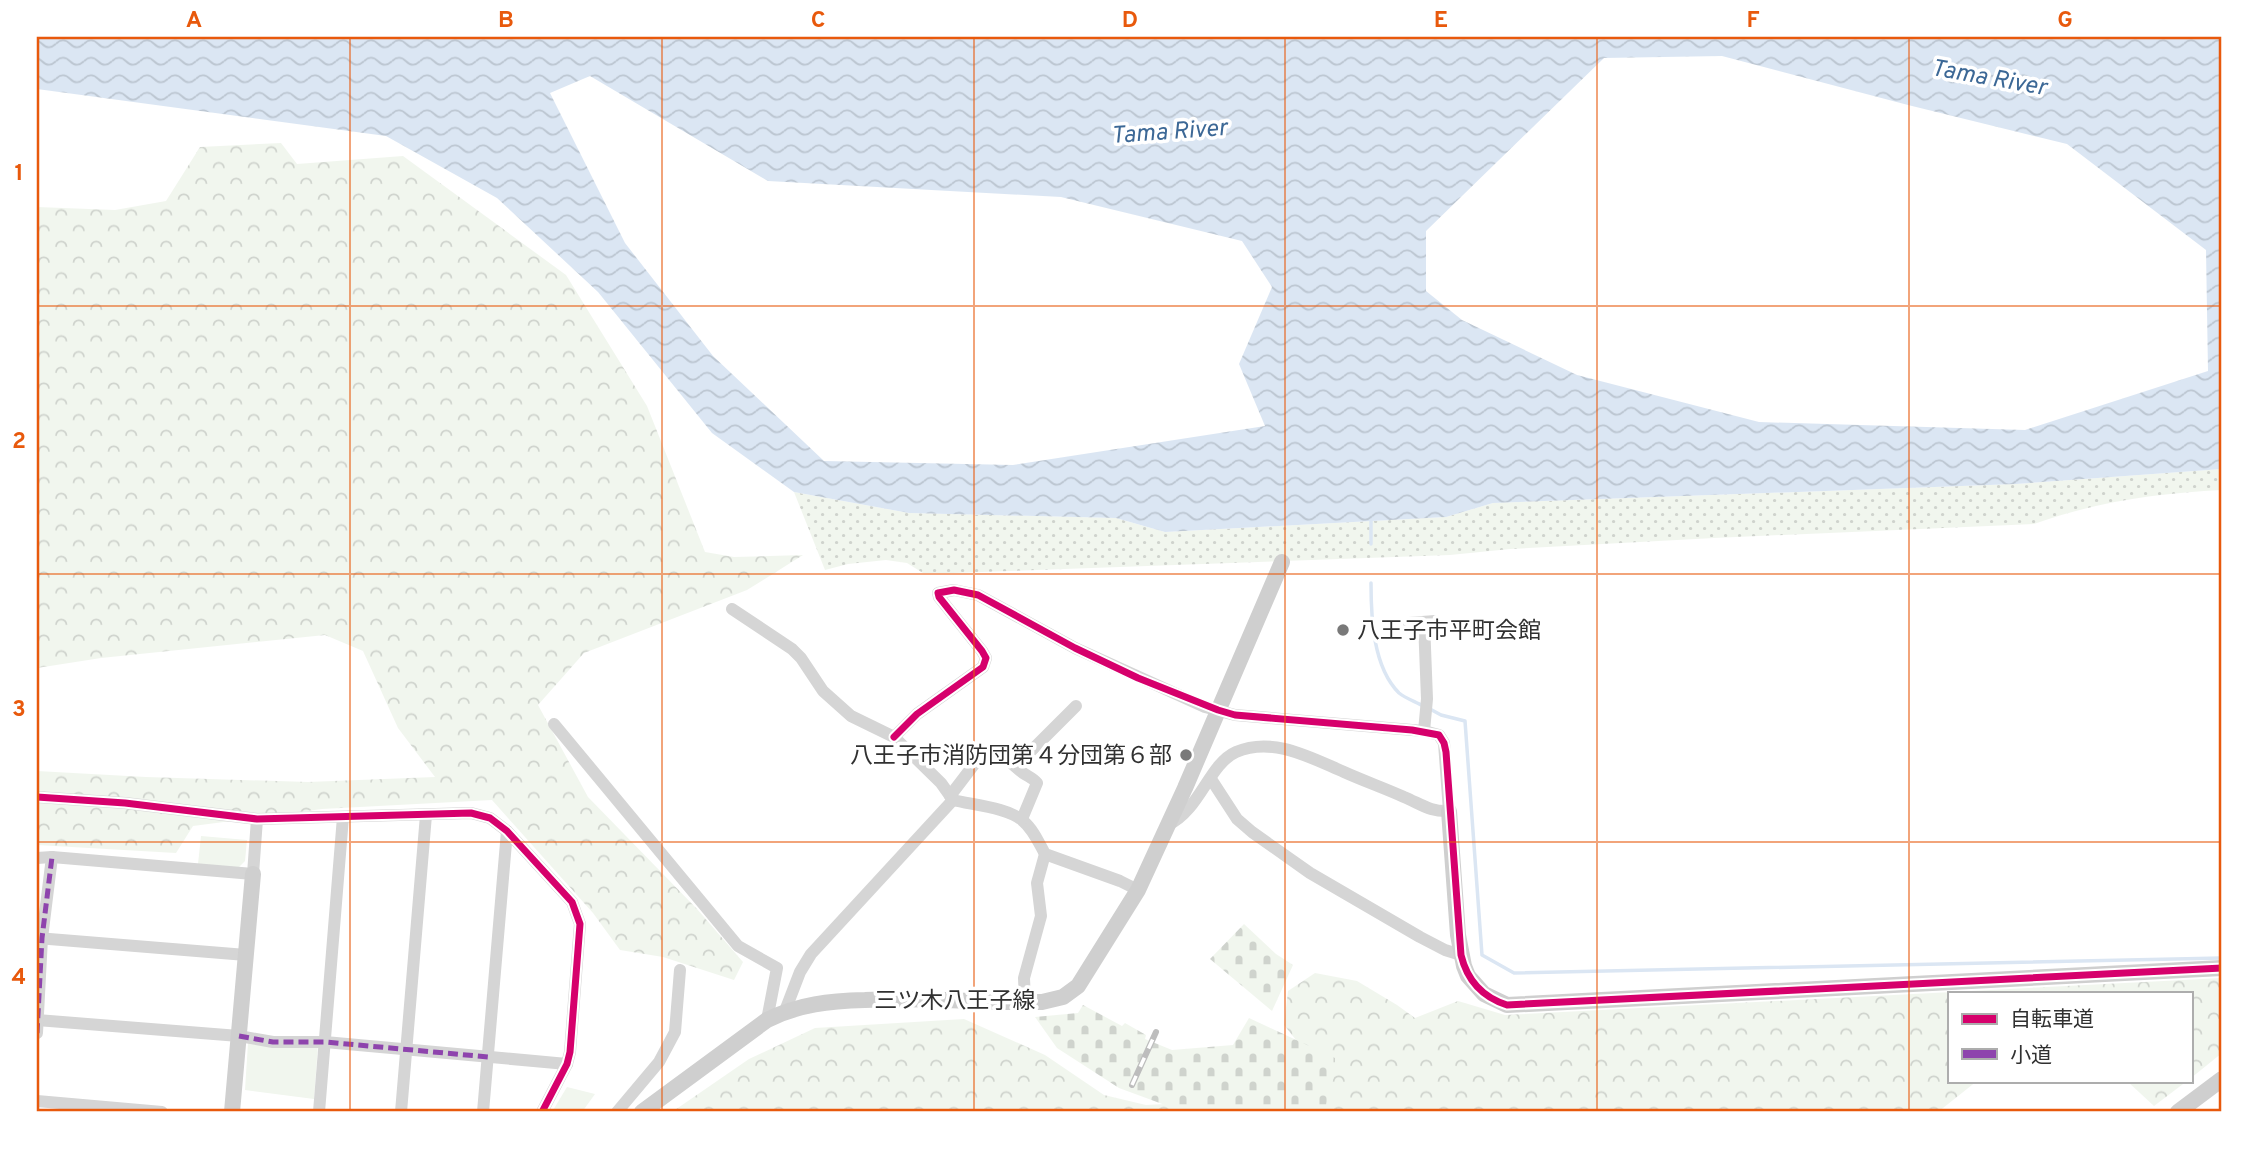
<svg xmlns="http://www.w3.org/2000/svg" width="2259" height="1149" font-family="Overpass,'Noto Sans JP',sans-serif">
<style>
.grass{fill:url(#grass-dots)}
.forest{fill:url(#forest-crowns)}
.cemetery{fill:url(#cemetery-stones)}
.green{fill:#f1f6ee}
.water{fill:url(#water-waves);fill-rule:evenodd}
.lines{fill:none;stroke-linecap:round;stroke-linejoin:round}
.stream{stroke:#dbe6f3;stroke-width:3.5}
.street{stroke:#d5d5d5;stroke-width:12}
.secondary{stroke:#cfcfcf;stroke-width:16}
.rail-casing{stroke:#bdbdbd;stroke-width:6}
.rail{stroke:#fff;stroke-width:3.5;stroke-dasharray:10;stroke-linecap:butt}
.quiet{stroke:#8e44ad;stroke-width:5;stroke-dasharray:10 5;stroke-linecap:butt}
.cycleway-casing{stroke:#fff;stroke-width:11}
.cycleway{stroke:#d6006c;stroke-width:7}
.grid{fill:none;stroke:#e8590c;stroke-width:2;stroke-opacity:0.55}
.poi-dot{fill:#797979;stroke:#fff;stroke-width:2.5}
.labels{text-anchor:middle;stroke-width:7;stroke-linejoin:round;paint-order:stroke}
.poi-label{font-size:23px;fill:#313131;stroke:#fff;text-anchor:start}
.street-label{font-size:23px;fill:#313131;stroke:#fff}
.water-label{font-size:24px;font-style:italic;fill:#3c6896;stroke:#fff}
.neatline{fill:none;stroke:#e8590c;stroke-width:2.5}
.grid-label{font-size:23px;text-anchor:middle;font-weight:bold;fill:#e8590c}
</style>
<defs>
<pattern id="grass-dots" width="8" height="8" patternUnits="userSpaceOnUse" patternTransform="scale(1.75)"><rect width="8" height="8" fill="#f1f6ee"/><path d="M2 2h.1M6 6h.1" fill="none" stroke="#cfd3cd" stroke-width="1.8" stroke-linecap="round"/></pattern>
<pattern id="forest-crowns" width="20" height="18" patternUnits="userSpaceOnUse" patternTransform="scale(1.75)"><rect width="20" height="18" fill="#f1f6ee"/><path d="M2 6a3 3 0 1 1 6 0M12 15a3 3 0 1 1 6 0" fill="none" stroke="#cfd3cd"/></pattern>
<pattern id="cemetery-stones" width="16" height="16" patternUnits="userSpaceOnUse" patternTransform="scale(1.75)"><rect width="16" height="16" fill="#f1f6ee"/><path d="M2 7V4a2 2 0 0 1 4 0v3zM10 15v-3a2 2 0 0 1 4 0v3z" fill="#cfd3cd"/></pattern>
<pattern id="water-waves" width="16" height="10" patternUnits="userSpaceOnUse" patternTransform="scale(1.75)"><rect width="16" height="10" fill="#dbe6f3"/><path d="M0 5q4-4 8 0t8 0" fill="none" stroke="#bcc6d1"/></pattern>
</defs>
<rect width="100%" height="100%" fill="#fff"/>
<!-- grass -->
<path class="grass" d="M2222,469V490C2158,493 2095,502 2034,524L1714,538L1510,549L1450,555L953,573H923L907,563L886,560L848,564L825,570L794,492L909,513L1116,518L1165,532L1446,517L1493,503L2016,484Z"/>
<!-- forest -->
<g class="forest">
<polygon points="281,143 297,164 403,156 566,275 647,406 705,552 734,557 803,555 747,590 584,653 538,705 588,797 697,909 743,962 734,980 663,957 620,950 593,913 492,800 322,809 193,826 176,853 37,845 37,771 146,777 308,782 435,777 398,728 363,651 325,635 101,658 37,668 37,207 115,210 166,201 200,147"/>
<polygon points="1315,973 1357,981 1397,1005 1415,1018 1458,1001 1505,1015 2222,978 2222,1053 2191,1078 2191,993 1949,993 1949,1081 1977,1081 1938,1112 1314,1112 1316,1065 1284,1025 1288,991"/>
<polygon points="964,1019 1045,1055 1104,1095 1146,1105 1203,1102 1207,1112 672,1112 749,1059 815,1028"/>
<polygon points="2127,1081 2187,1081 2154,1106"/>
</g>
<!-- cemetery -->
<g class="cemetery">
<polygon points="1244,924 1276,954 1293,965 1272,1011 1210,959"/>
<polygon points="1083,1005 1122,1026 1125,1023 1146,1035 1145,1039 1172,1050 1233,1045 1249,1018 1335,1058 1335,1073 1324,1112 1184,1112 1119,1088 1057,1048 1035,1017 1078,1013"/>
</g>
<!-- green -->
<g class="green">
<polygon points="201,836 247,840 245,861 238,868 198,864"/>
<polygon points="248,1043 318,1045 314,1099 245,1090"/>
<polygon points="567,1087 595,1094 582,1112 552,1112"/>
</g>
<!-- water -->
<path class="water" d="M37,37H2211L2222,39V469L2016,484L1493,503L1446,517L1165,532L1116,518L909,513L794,492L712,433L598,292L497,198L386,136L37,89ZM1722,56L1908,105L2067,144L2206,250L2208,371L2025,430L1759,422L1577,375L1462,320L1426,291V231L1604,58ZM590,76L768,181L1061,197L1242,241L1272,287L1239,364L1265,426L1013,465L824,461L713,356L625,243L550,93Z"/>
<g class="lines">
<!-- stream -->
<g class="stream">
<polyline points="1371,521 1371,544"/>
<path d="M1371,583C1371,618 1373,667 1399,693C1405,698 1416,702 1423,706"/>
<polyline points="1430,709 1441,715 1465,721 1482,955 1514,973 2222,958"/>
</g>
<!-- street -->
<g class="street">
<path d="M732,609L792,649L801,658L823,691L851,716L894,737L941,783L953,800C973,805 1009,808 1023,821C1033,829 1039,843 1045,854L1120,881L1138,890"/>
<polyline points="1424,622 1427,699 1424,731"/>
<polyline points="1409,623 1435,621"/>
<polyline points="554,724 738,946 777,968 767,1020"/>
<path d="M894,737L917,714L983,667L986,658L982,651L939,597L938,593L954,590L978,595L1075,648L1205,707L1235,715L1424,731L1439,735L1444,743L1449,811C1430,812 1421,804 1404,797C1384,788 1364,781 1344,772C1311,758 1273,736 1236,752C1209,764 1200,810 1168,825"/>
<polyline points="1016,766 1076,706"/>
<polyline points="1211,779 1237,819 1252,832 1310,873 1420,937 1445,950 1461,955"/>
<path d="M950,796L982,754L989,750C1004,754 1011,764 1023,773C1029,777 1033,778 1037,783L1022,819"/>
<polyline points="37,797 125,803 257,819 471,813 490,818 507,831 572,902 580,924 570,1052 567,1064 542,1112"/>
<polyline points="37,858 52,857 253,874 257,819"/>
<polyline points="37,938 246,955"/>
<polyline points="1025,1002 1024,978 1041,916 1037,883 1045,854"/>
<polyline points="785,1011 800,972 811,954 953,800"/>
<polyline points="37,1020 239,1036 273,1042 325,1042 567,1064"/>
<polyline points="37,1033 42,938 52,857"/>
<polyline points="37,1101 162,1112"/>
<polyline points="319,1112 343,817"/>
<polyline points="401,1112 426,815"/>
<polyline points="483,1112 507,831"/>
<polyline points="617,1112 659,1062 675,1032 680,970"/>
</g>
<!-- secondary -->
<g class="secondary">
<polyline points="1449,811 1458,935 1464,966 1468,976 1484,994 1507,1005 2222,968"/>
<polyline points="232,1112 253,874"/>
<path d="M642,1112L767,1020C799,1004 830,1001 865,1000C924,997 983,1003 1042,1002L1063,997L1078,986L1138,890L1185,788L1282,562"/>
<polyline points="2178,1112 2222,1079"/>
</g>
<!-- rail casing -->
<g class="rail-casing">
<polyline id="rail" points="1132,1085 1156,1032"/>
</g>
<!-- rail -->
<use href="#rail" class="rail"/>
<!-- quiet -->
<g class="quiet">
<polyline points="37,1033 42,938 52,857"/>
<polyline points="239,1036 273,1042 325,1042 488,1057"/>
</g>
<!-- cycleway casing -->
<g class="cycleway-casing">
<g id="cycleway">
<path d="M894,737L917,714L983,667L986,658L982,651L939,597L938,593L954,590L978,595L1075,648L1138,678L1218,710L1235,715L1412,730L1439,735L1444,743L1446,752L1461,955C1467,980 1482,997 1507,1005L2222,968"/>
<polyline points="37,797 125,803 257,819 471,813 490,818 507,831 572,902 580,924 570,1052 567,1064 542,1112"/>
</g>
</g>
<!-- cycleway -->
<use href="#cycleway" class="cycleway"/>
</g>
<!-- grid -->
<path class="grid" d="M350,37V1112M662,37V1112M974,37V1112M1285,37V1112M1597,37V1112M1909,37V1112M37,306H2222M37,574H2222M37,842H2222"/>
<!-- markers -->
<g class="poi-dot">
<circle cx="1343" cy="630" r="7"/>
<circle cx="1186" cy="755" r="7"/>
</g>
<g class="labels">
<!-- poi labels -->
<g class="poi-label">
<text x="1357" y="638">八王子市平町会館</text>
<text x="1172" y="763" text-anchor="end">八王子市消防団第４分団第６部</text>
</g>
<!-- street labels -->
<g class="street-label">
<text x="955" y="1008">三ツ木八王子線</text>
</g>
<!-- water labels -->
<g class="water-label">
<text transform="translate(1989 77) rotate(10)" y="8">Tama River</text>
<text transform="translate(1169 131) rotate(-4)" y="8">Tama River</text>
</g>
</g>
<!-- border -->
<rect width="2259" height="1149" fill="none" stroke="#ffffff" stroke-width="77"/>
<!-- legend -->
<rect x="1948" y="992" width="245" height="91" fill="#ffffff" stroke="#adadad" stroke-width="2"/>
<rect x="1962" y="1014" width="35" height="10" fill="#d6006c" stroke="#adadad" stroke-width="2"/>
<text x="2010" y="1026" font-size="21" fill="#313131">自転車道</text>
<rect x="1962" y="1049" width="35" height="10" fill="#8e44ad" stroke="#adadad" stroke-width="2"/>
<text x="2010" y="1062" font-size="21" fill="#313131">小道</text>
<rect x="38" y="38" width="2182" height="1072" class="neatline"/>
<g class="grid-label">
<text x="194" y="27">A</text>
<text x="506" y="27">B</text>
<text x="818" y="27">C</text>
<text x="1130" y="27">D</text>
<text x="1441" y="27">E</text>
<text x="1753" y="27">F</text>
<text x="2065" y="27">G</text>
<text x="19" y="180">1</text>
<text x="19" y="448">2</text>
<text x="19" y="716">3</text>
<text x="19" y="984">4</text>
</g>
</svg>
